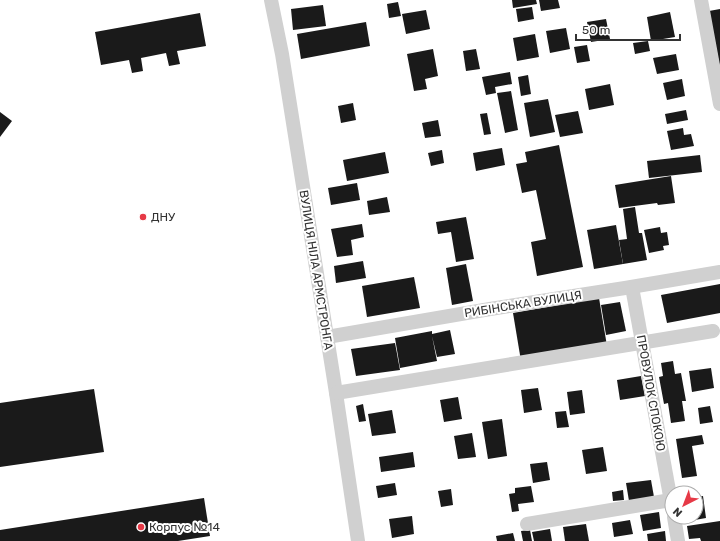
<svg xmlns="http://www.w3.org/2000/svg" width="720" height="541" font-family="Rubik,sans-serif">
<style>
.building{fill:#1a1a1a}
.lines{fill:none;stroke-linecap:round;stroke-linejoin:round}
.street{stroke:#d0d0d0;stroke-width:14}
.poi-dot{fill:#e63946;stroke:#fff;stroke-width:1.5}
.labels{text-anchor:middle;stroke-width:4;stroke-linejoin:round;paint-order:stroke}
.poi-label{font-size:12px;fill:#333;stroke:#fff;text-anchor:start}
.street-label{font-size:12px;fill:#333;stroke:#fff}
</style>
<rect width="100%" height="100%" fill="#fff"/>
<!-- building -->
<g class="building">
<polygon points="512,0 536,0 537,4 513,8"/>
<polygon points="539,0 558,0 560,8 541,11"/>
<polygon points="398,2 401,16 389,18 387,4"/>
<polygon points="323,5 326,26 293,30 291,9"/>
<polygon points="532,7 534,19 518,22 516,9"/>
<polygon points="720,9 720,68 709,11"/>
<polygon points="426,10 430,29 406,34 402,14"/>
<polygon points="670,12 675,37 651,41 647,17"/>
<polygon points="200,13 206,46 177,51 180,64 169,66 166,53 141,58 143,71 132,73 129,60 101,65 95,32"/>
<polygon points="606,19 610,39 591,42 587,22"/>
<polygon points="366,22 370,46 301,59 297,34"/>
<polygon points="566,28 570,49 550,53 546,31"/>
<polygon points="535,34 539,57 517,61 513,38"/>
<polygon points="648,41 650,51 635,54 633,43"/>
<polygon points="587,45 590,61 577,63 574,47"/>
<polygon points="433,49 438,76 425,79 427,89 414,91 407,54"/>
<polygon points="476,49 480,69 466,71 463,51"/>
<polygon points="676,54 679,70 657,74 653,58"/>
<polygon points="510,72 512,84 495,87 496,93 486,95 482,77"/>
<polygon points="528,75 531,94 521,96 518,77"/>
<polygon points="682,79 685,96 667,100 663,83"/>
<polygon points="610,84 614,105 589,110 585,89"/>
<polygon points="511,91 518,130 505,133 497,93"/>
<polygon points="548,99 555,132 530,137 524,103"/>
<polygon points="353,103 356,120 341,123 338,106"/>
<polygon points="686,110 688,120 667,124 665,114"/>
<polygon points="578,111 583,133 560,137 555,115"/>
<polygon points="0,112 12,121 0,137"/>
<polygon points="487,113 491,134 484,135 480,114"/>
<polygon points="438,120 441,136 425,138 422,123"/>
<polygon points="683,128 684,135 691,134 694,146 671,150 667,131"/>
<polygon points="559,145 583,267 537,276 531,242 546,239 536,190 522,193 516,164 527,162 525,152"/>
<polygon points="502,148 505,165 476,171 473,153"/>
<polygon points="442,150 444,163 431,166 428,153"/>
<polygon points="385,152 389,173 347,181 343,160"/>
<polygon points="700,155 702,172 649,178 647,161"/>
<polygon points="671,176 675,203 658,205 657,203 619,208 615,185"/>
<polygon points="357,183 360,200 331,205 328,188"/>
<polygon points="387,197 390,212 369,215 367,201"/>
<polygon points="635,207 639,233 642,233 647,260 623,264 619,240 627,239 623,209"/>
<polygon points="466,217 474,259 456,262 451,232 438,234 436,222"/>
<polygon points="362,224 364,237 351,240 353,255 337,257 331,229"/>
<polygon points="616,225 623,264 594,269 587,230"/>
<polygon points="660,227 661,233 667,232 669,245 663,246 664,250 649,253 644,230"/>
<polygon points="363,261 366,278 336,283 334,266"/>
<polygon points="466,264 473,301 452,305 446,268"/>
<polygon points="414,277 420,308 367,317 362,286"/>
<polygon points="720,284 720,313 667,323 661,295"/>
<polygon points="599,298 607,346 521,361 513,313"/>
<polygon points="620,302 626,331 606,335 601,305"/>
<polygon points="450,330 455,354 437,357 432,336 437,361 400,368 395,338 432,331 432,334"/>
<polygon points="395,343 400,370 356,376 351,349"/>
<polygon points="673,361 675,374 681,373 686,401 682,401 685,421 671,423 668,403 664,404 659,377 663,376 661,363"/>
<polygon points="711,368 714,388 692,392 689,371"/>
<polygon points="641,376 645,396 620,400 617,380"/>
<polygon points="538,388 542,410 524,413 521,390"/>
<polygon points="94,389 104,452 0,467 0,403"/>
<polygon points="582,390 585,413 570,415 567,392"/>
<polygon points="458,397 462,419 444,422 440,400"/>
<polygon points="363,404 366,421 359,422 356,406"/>
<polygon points="710,406 713,422 700,424 698,408"/>
<polygon points="392,410 396,433 372,436 368,414"/>
<polygon points="566,411 569,427 557,428 555,412"/>
<polygon points="502,419 507,456 488,459 482,422"/>
<polygon points="472,433 476,457 458,459 454,436"/>
<polygon points="702,435 704,444 692,446 697,476 682,478 676,439"/>
<polygon points="603,447 607,471 586,474 582,450"/>
<polygon points="413,452 415,467 381,472 379,457"/>
<polygon points="547,462 550,480 533,483 530,464"/>
<polygon points="651,480 654,497 629,501 626,483"/>
<polygon points="395,483 397,495 378,498 376,486"/>
<polygon points="531,486 534,502 518,504 519,511 512,512 509,494 515,493 515,488"/>
<polygon points="451,489 453,505 441,507 438,491"/>
<polygon points="623,490 624,500 613,501 612,492"/>
<polygon points="703,496 706,518 689,521 688,517 696,517 696,497"/>
<polygon points="204,498 210,536 178,541 0,541 0,530"/>
<polygon points="659,512 661,528 643,531 640,515"/>
<polygon points="412,516 414,534 392,538 389,519"/>
<polygon points="630,520 633,534 614,537 612,523"/>
<polygon points="720,521 720,541 701,541 700,538 689,539 687,526"/>
<polygon points="586,524 589,541 565,541 563,527"/>
<polygon points="550,529 552,541 534,541 532,532"/>
<polygon points="530,530 532,541 523,541 521,531"/>
<polygon points="665,531 666,541 648,541 647,534"/>
<polygon points="513,533 515,541 497,541 496,536"/>
</g>
<g class="lines">
<!-- street -->
<g class="street">
<polyline points="271,0 282,54 336,393 358,541"/>
<polyline points="701,0 720,104"/>
<polyline points="632,287 672,507"/>
<polyline points="327,337 490,309 625,288 720,272"/>
<polyline points="336,393 713,331"/>
<polyline points="674,517 678,541"/>
<polyline points="527,524 671,500"/>
</g>
</g>
<!-- markers -->
<g class="poi-dot">
<circle cx="143" cy="217" r="4"/>
<circle cx="141" cy="527" r="4"/>
</g>
<g class="labels">
<!-- poi labels -->
<g class="poi-label">
<text x="151" y="221">ДНУ</text>
<text x="149" y="531">Корпус №14</text>
</g>
<!-- street labels -->
<g class="street-label">
<text transform="translate(316 270) rotate(81)" y="4">ВУЛИЦЯ НІЛА АРМСТРОНГА</text>
<text transform="translate(523 304) rotate(-9)" y="4">РИБІНСЬКА ВУЛИЦЯ</text>
<text transform="translate(651 393) rotate(80)" y="4">ПРОВУЛОК СПОКОЮ</text>
</g>
</g>
<!-- north arrow -->
<g transform="translate(684 505) rotate(222)"><circle r="19" fill="#ffffff" stroke="#adadad"/>
<path d="M0-3L7 15L0 10L-7 15Z" fill="#e63946"/>
<text y="-6" font-size="11" font-weight="bold" text-anchor="middle" fill="#333333">N</text>
</g>
<!-- scale -->
<path d="M576 34v6h104v-6" fill="none" stroke="#333333" stroke-width="2"/>
<text x="582" y="34" font-size="12" fill="#333333" stroke="#ffffff" stroke-width="3" paint-order="stroke">50 m</text>
</svg>
